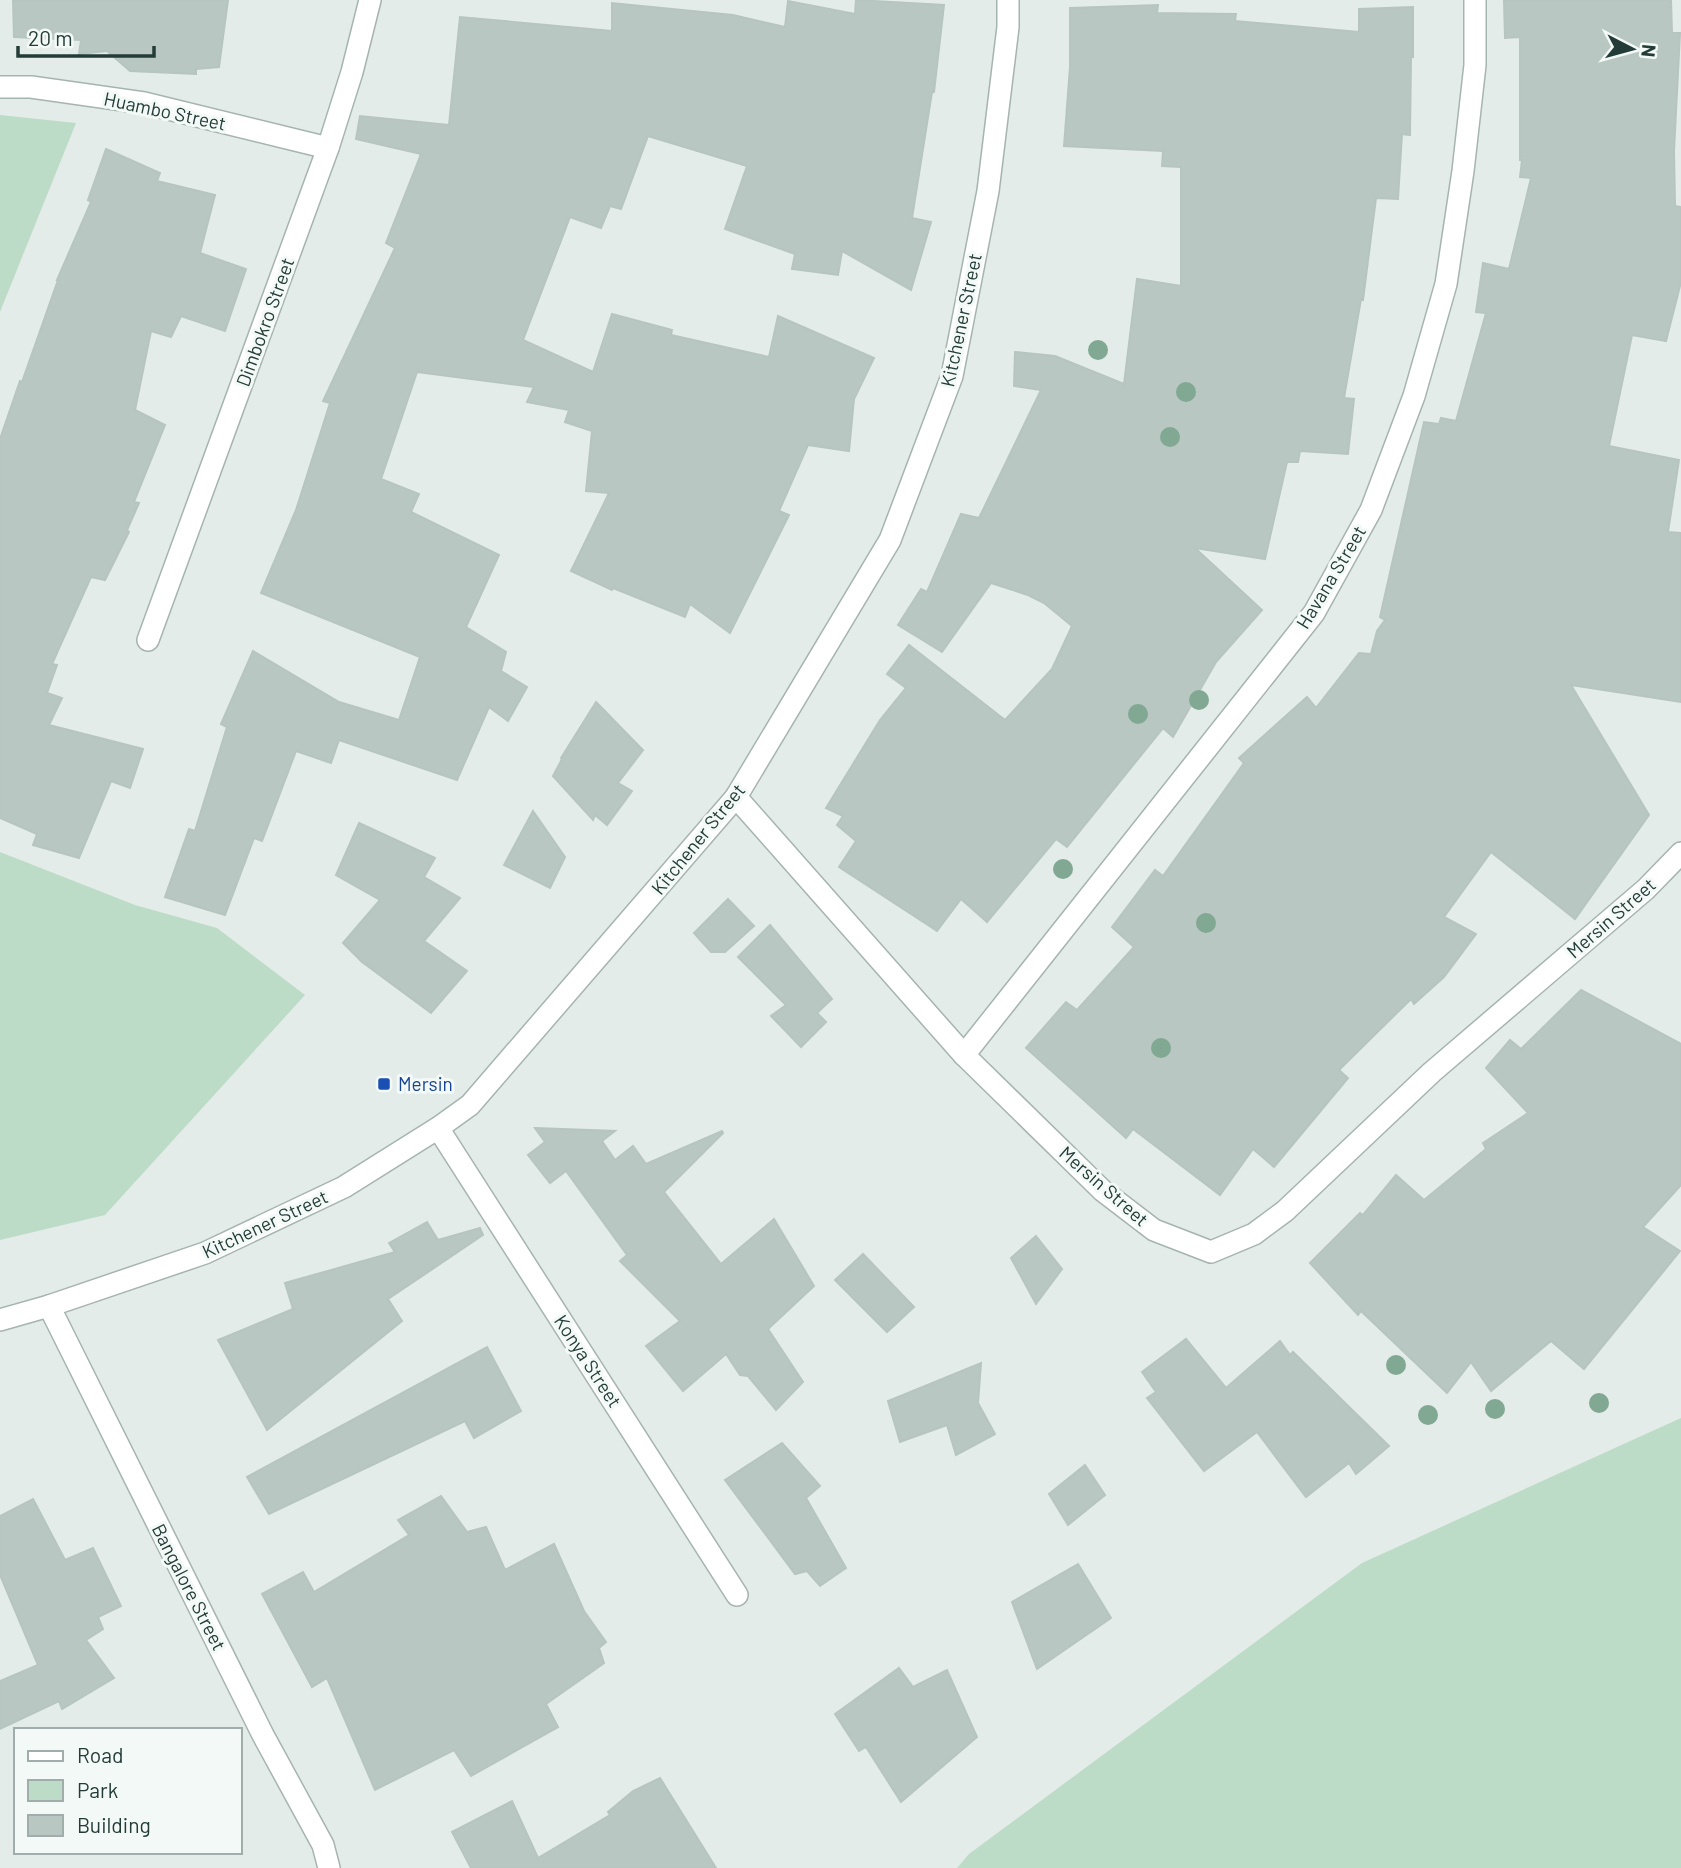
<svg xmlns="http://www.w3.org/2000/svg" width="1681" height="1868" font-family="Barlow,sans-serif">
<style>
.green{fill:#bddcc7}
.building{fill:#b8c7c2;stroke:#b6c5c0;stroke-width:2}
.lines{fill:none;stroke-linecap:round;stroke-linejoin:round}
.minor-casing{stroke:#a6b4af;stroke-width:24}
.minor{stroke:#fff;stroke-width:21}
.tree{fill:#81a893}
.transit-dot{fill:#1a4fb4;stroke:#f3f9f6;stroke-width:2.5}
.labels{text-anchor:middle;stroke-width:6;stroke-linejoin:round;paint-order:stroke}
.street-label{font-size:19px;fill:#243c37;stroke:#f3f9f6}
.transit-label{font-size:19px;fill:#164399;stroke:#f3f9f6;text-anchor:start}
</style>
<rect width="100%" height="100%" fill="#e3ece8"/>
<!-- green -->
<g class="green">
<polygon points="0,115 76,123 0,312"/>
<polygon points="0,852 135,905 217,928 305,995 105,1215 0,1240"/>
<polygon points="1681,1418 1681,1868 957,1868 969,1854 1362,1563"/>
</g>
<!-- building -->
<g class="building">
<polygon points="13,0 228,0 219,67 196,69 196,74 130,71 107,51 79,54 81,40 14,37"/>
<polygon points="856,0 944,5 934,92 932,92 912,218 931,222 911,290 842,251 838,275 792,269 795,254 725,229 747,166 648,136 621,209 610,206 601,228 570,217 523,340 593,372 612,314 672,330 671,335 769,357 778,316 874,358 854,399 849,451 808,445 779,511 789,515 730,633 690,604 685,617 613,588 612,590 571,571 609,493 586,491 592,431 565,422 569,410 527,402 534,387 417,372 381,479 419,494 411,512 499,555 466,627 506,652 501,671 527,687 508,721 489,707 457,780 339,740 331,763 296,751 262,841 254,838 225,915 165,897 189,829 195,831 227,727 221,724 253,651 339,702 399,720 420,657 261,593 296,510 330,403 323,401 395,248 386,243 421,154 356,139 360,116 449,125 460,17 612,31 612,3 733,15 785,27 788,1 855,14"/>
<polygon points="1504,0 1671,0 1672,33 1680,33 1674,151 1675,206 1681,207 1681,282 1666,341 1632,335 1609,446 1679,460 1668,532 1681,533 1681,702 1571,685 1649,815 1575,919 1491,852 1444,917 1476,934 1444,977 1414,1004 1411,999 1339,1070 1348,1078 1274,1167 1253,1149 1220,1195 1133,1129 1126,1138 1026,1048 1066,1002 1077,1010 1134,947 1112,927 1155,870 1163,876 1244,763 1239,758 1307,697 1316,708 1359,653 1371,654 1377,631 1385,620 1380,617 1424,422 1439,424 1441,418 1456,421 1486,313 1476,312 1483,263 1509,269 1531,178 1520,177 1522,160 1520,160 1520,37 1505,38"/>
<polygon points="1158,5 1157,13 1236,14 1235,21 1359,32 1359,9 1413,7 1413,57 1411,57 1410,135 1402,134 1398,199 1376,198 1363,300 1361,299 1344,398 1354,399 1348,454 1300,451 1298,462 1287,462 1265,559 1195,548 1262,610 1216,662 1173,737 1163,728 1067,847 1056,839 987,922 961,899 937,931 839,867 856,841 837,825 843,816 826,808 880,720 906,688 887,674 909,645 1005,720 1052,669 1072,626 1044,603 1028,595 991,583 942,652 898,625 921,589 927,592 961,514 979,518 1041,390 1014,386 1015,352 1055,356 1124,384 1137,279 1181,286 1181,167 1162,166 1163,151 1064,146 1070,67 1070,8"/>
<polygon points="106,149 160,173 157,181 215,195 200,253 246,269 225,331 181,316 171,337 151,331 135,410 165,425 134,502 139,503 127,530 129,532 105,580 91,577 52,664 57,665 47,693 62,698 49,725 143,749 130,788 111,781 79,858 33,845 37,834 0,818 0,439 20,381 22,382 58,280 57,280 91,202 88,200"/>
<polygon points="596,702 643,750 618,783 632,791 607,825 595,815 593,820 553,776 562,759 561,758"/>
<polygon points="533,811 565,857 550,888 504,865"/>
<polygon points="359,823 435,858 424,877 460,898 424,941 467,971 431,1013 362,962 343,943 380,900 336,875"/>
<polygon points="728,899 754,926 725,952 711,952 694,933"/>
<polygon points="770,925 832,999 817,1013 826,1022 801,1047 771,1016 786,1005 738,957"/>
<polygon points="1581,990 1681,1044 1681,1185 1643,1227 1680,1251 1584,1369 1551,1341 1491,1391 1471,1362 1447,1393 1361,1311 1358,1315 1310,1263 1360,1213 1363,1215 1396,1175 1424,1200 1486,1149 1483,1143 1528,1113 1486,1068 1510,1040 1521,1049"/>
<polygon points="535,1128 615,1131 602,1141 615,1160 633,1146 646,1164 722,1131 723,1133 664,1192 721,1264 774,1219 814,1286 768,1329 803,1382 776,1410 748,1376 740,1375 726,1354 683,1391 646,1346 680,1321 620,1261 627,1255 566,1171 550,1183 528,1155 545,1142"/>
<polygon points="427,1222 438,1240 480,1228 483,1235 388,1299 402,1321 267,1430 218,1340 293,1309 285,1283 395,1252 389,1243"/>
<polygon points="1036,1236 1062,1269 1036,1304 1011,1258"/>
<polygon points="863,1254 914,1307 887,1332 835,1280"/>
<polygon points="1186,1339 1226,1388 1280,1341 1290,1355 1293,1352 1389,1446 1356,1474 1349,1463 1306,1497 1257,1432 1204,1471 1147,1398 1156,1392 1142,1372"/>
<polygon points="487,1347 521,1411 474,1438 465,1421 269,1514 247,1477"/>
<polygon points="981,1363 978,1403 995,1434 956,1455 947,1425 900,1442 888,1401"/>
<polygon points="782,1443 820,1486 806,1498 846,1568 820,1586 807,1571 795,1574 725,1480"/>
<polygon points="1085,1465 1105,1495 1068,1525 1049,1494"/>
<polygon points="441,1496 467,1532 486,1527 505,1570 554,1544 584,1611 606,1642 599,1648 604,1663 546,1704 558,1727 471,1776 454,1750 375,1790 327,1678 312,1687 262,1594 303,1572 314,1592 409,1535 398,1520"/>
<polygon points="33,1499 65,1560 93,1548 121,1606 98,1617 103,1629 86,1640 114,1678 62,1709 59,1701 0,1729 0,1681 38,1665 0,1575 0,1516"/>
<polygon points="1078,1564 1111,1618 1037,1669 1012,1602"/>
<polygon points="899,1668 913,1687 947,1670 977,1737 901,1802 866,1747 859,1751 835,1714"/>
<polygon points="660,1778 716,1868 471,1868 452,1832 512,1801 538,1858 610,1815 608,1812 633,1791"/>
</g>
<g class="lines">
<!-- minor casing -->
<g class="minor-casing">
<g id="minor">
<polyline points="0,87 31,87 144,103 328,148"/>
<polyline points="148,640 328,148 352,72 370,0"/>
<polyline points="736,797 964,1055 1103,1191 1154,1230 1211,1252 1254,1234 1285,1211 1432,1072 1646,889 1681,853"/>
<polyline points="964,1055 1314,613 1371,510 1414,396 1446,284 1463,171 1475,65 1475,0"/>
<polyline points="438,1128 737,1595"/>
<polyline points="49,1306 263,1735 323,1845 329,1868"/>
<polyline points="0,1320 49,1306 205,1253 344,1187 438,1128 470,1105 736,797 890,540 952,376 988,191 1008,27 1008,0"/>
</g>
</g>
<!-- minor -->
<use href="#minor" class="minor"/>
</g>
<!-- trees -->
<g class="tree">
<circle cx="1098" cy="350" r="10"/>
<circle cx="1186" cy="392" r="10"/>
<circle cx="1170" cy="437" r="10"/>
<circle cx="1199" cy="700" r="10"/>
<circle cx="1138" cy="714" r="10"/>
<circle cx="1063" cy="869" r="10"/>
<circle cx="1206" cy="923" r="10"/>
<circle cx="1161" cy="1048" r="10"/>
<circle cx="1396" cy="1365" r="10"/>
<circle cx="1599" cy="1403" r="10"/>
<circle cx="1495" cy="1409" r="10"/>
<circle cx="1428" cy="1415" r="10"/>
</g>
<!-- markers -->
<rect class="transit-dot" x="377" y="1077" width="14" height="14" rx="3.5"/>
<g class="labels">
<!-- street labels -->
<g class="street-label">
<text transform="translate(165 111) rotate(12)" y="7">Huambo Street</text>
<text transform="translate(961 320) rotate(-78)" y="7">Kitchener Street</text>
<text transform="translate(265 322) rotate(-70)" y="7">Dimbokro Street</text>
<text transform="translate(1331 577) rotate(-59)" y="7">Havana Street</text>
<text transform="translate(698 839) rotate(-51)" y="7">Kitchener Street</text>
<text transform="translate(1611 918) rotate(-41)" y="7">Mersin Street</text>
<text transform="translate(1104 1186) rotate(41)" y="7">Mersin Street</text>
<text transform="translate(265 1224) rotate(-25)" y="7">Kitchener Street</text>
<text transform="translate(588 1361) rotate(57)" y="7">Konya Street</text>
<text transform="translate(189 1587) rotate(63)" y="7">Bangalore Street</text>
</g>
<!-- transit labels -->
<g class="transit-label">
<text x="398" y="1091">Mersin</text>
</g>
</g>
<!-- legend -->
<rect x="14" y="1728" width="228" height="126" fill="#f3f9f6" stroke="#a0adaa" stroke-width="2"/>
<rect x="28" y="1751" width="35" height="10" fill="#ffffff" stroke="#a0adaa" stroke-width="2"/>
<text x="77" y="1763" font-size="21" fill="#243c37">Road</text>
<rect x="28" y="1780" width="35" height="21" fill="#bddcc7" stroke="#a0adaa" stroke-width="2"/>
<text x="77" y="1798" font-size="21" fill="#243c37">Park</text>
<rect x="28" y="1815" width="35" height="21" fill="#b8c7c2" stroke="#a0adaa" stroke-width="2"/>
<text x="77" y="1833" font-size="21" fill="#243c37">Building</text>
<!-- north arrow -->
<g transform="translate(1632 49) rotate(96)" stroke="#f3f9f6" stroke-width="5" paint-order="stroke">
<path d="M0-5L12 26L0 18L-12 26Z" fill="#243c37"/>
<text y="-10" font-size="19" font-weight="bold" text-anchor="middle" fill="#243c37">N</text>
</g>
<!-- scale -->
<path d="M18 46v10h136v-10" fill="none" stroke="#243c37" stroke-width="3.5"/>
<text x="28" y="46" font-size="21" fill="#243c37" stroke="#f3f9f6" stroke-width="5" paint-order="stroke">20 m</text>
</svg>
